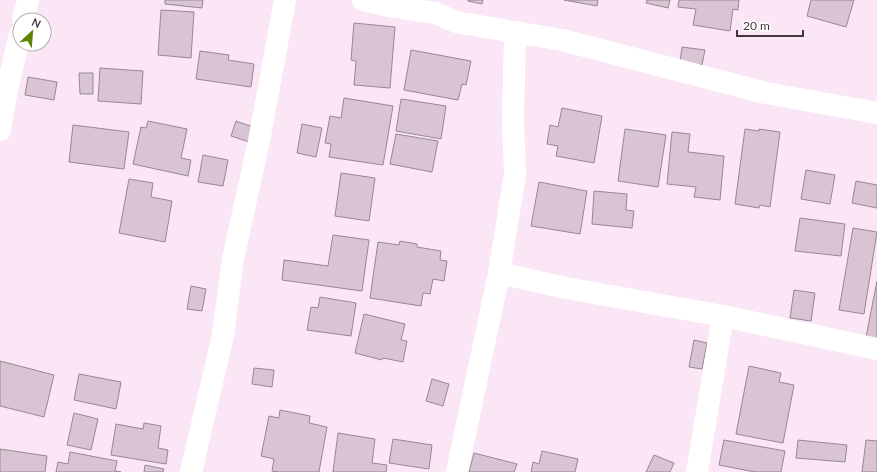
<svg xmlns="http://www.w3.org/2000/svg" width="877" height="472" font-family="Lato,sans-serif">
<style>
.building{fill:#d8c4d2;stroke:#998794}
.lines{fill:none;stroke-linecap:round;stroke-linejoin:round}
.minor{stroke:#fff;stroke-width:22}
</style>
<rect width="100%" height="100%" fill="#fae6f4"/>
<!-- building -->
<g class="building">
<polygon points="165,0 203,0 202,8 165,4"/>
<polygon points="468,0 483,0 482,4 468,1"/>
<polygon points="564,0 598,0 597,6"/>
<polygon points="647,0 670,0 668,8 646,3"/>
<polygon points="679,0 739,0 738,10 733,9 730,31 693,25 696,9 678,7"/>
<polygon points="811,0 854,0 846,27 807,16"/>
<polygon points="161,10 194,12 191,58 158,55"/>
<polygon points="354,23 395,27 390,88 354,85 356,61 351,60"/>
<polygon points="682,47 705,50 702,65 680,62"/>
<polygon points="411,50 471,61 466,85 462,84 458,100 404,90"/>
<polygon points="200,51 229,55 228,60 254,64 251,87 196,79"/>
<polygon points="100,68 143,71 141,104 98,101"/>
<polygon points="79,73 93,73 93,94 80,94"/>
<polygon points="28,77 57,82 54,100 25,95"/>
<polygon points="344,98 393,106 383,165 329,157 331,144 325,143 330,116 341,118"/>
<polygon points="401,99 446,106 441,139 396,131"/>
<polygon points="562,108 602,116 594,163 556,156 558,146 547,144 550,125 558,127"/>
<polygon points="148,121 187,129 181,158 191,160 188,176 133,164 141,127 146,128"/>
<polygon points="236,121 253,127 249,142 231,136"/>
<polygon points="302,124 322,128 316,157 297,153"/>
<polygon points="73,125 129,132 124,169 69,162"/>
<polygon points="625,129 666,135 658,187 618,181"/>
<polygon points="745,129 759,131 759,129 780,132 770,207 760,205 759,208 735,204"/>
<polygon points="672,132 690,134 688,152 724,156 720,200 694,197 696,187 667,184"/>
<polygon points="396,134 438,141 432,172 390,164"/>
<polygon points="203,155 228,160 223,186 198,182"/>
<polygon points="806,170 835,175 830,204 801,199"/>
<polygon points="341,173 375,178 369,221 335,216"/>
<polygon points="129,179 153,183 151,197 172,201 165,242 119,233"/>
<polygon points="856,181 877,185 877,208 852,203"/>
<polygon points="539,182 587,191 580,234 531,226"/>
<polygon points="594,191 627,194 626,210 634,211 632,228 592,224"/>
<polygon points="800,218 845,224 841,256 795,251"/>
<polygon points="853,228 877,232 864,314 839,310"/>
<polygon points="333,235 369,240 362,291 282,280 284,260 328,266"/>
<polygon points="400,241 417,244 417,247 441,251 440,260 447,261 444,281 433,279 430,294 423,293 421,306 370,298 378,242 399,245"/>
<polygon points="877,281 877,339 866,337"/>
<polygon points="191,286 206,289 202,311 187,309"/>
<polygon points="794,290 815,293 811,321 790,318"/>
<polygon points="320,297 356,303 351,336 307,330 311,307 318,308"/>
<polygon points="364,314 405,324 401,340 407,341 403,362 383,358 382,360 355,353"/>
<polygon points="694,340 707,343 702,369 689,367"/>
<polygon points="0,361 54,375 44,417 0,406"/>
<polygon points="749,366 781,373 779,382 794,385 783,443 736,434"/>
<polygon points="254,368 274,370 272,387 252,384"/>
<polygon points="79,374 121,382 116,409 74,400"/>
<polygon points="432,379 449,384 443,406 426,401"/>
<polygon points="280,410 310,416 309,423 327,427 319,472 279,472 272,471 274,459 261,456 269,416 279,418"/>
<polygon points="74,413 98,419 91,450 67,445"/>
<polygon points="144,423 161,426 158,448 168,450 166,464 111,455 116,424 143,429"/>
<polygon points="338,433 375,439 372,463 387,465 386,472 333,472"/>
<polygon points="393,439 432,445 429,469 389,463"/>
<polygon points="724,440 785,451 781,472 755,472 719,465"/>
<polygon points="798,440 847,445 845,462 796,458"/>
<polygon points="866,440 877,441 877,472 862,472"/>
<polygon points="0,449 47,456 45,472 0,472"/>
<polygon points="542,451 578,459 575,472 531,472 533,462 539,464"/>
<polygon points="70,452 117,461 115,471 121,472 56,472 58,462 68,464"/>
<polygon points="474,453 517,464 514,472 469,472"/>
<polygon points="654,455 674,463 670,472 646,472"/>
<polygon points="145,465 164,469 163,472 144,472"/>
</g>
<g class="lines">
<!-- minor -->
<g class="minor">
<polyline points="363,0 389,6 436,13 456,22 562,40 766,93 877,113"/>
<polyline points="23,20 28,0"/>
<polyline points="0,130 7,90 20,34"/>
<polyline points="499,273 566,288 723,316 877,349"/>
<polyline points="191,472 223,335 233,259 259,141 285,0"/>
<polyline points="457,472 499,273 515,175 513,120 515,32"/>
<polyline points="697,472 723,316"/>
</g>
</g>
<!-- north arrow -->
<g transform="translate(32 32) rotate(26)"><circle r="19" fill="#ffffff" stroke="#b3afb2"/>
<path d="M0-3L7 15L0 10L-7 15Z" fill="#5e8301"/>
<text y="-6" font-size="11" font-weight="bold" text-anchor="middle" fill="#40383e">N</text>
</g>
<!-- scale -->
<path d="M737 30v6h66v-6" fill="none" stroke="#40383e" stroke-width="2"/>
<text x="743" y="30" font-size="12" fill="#40383e" stroke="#ffffff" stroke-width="3" paint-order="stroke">20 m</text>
</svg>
